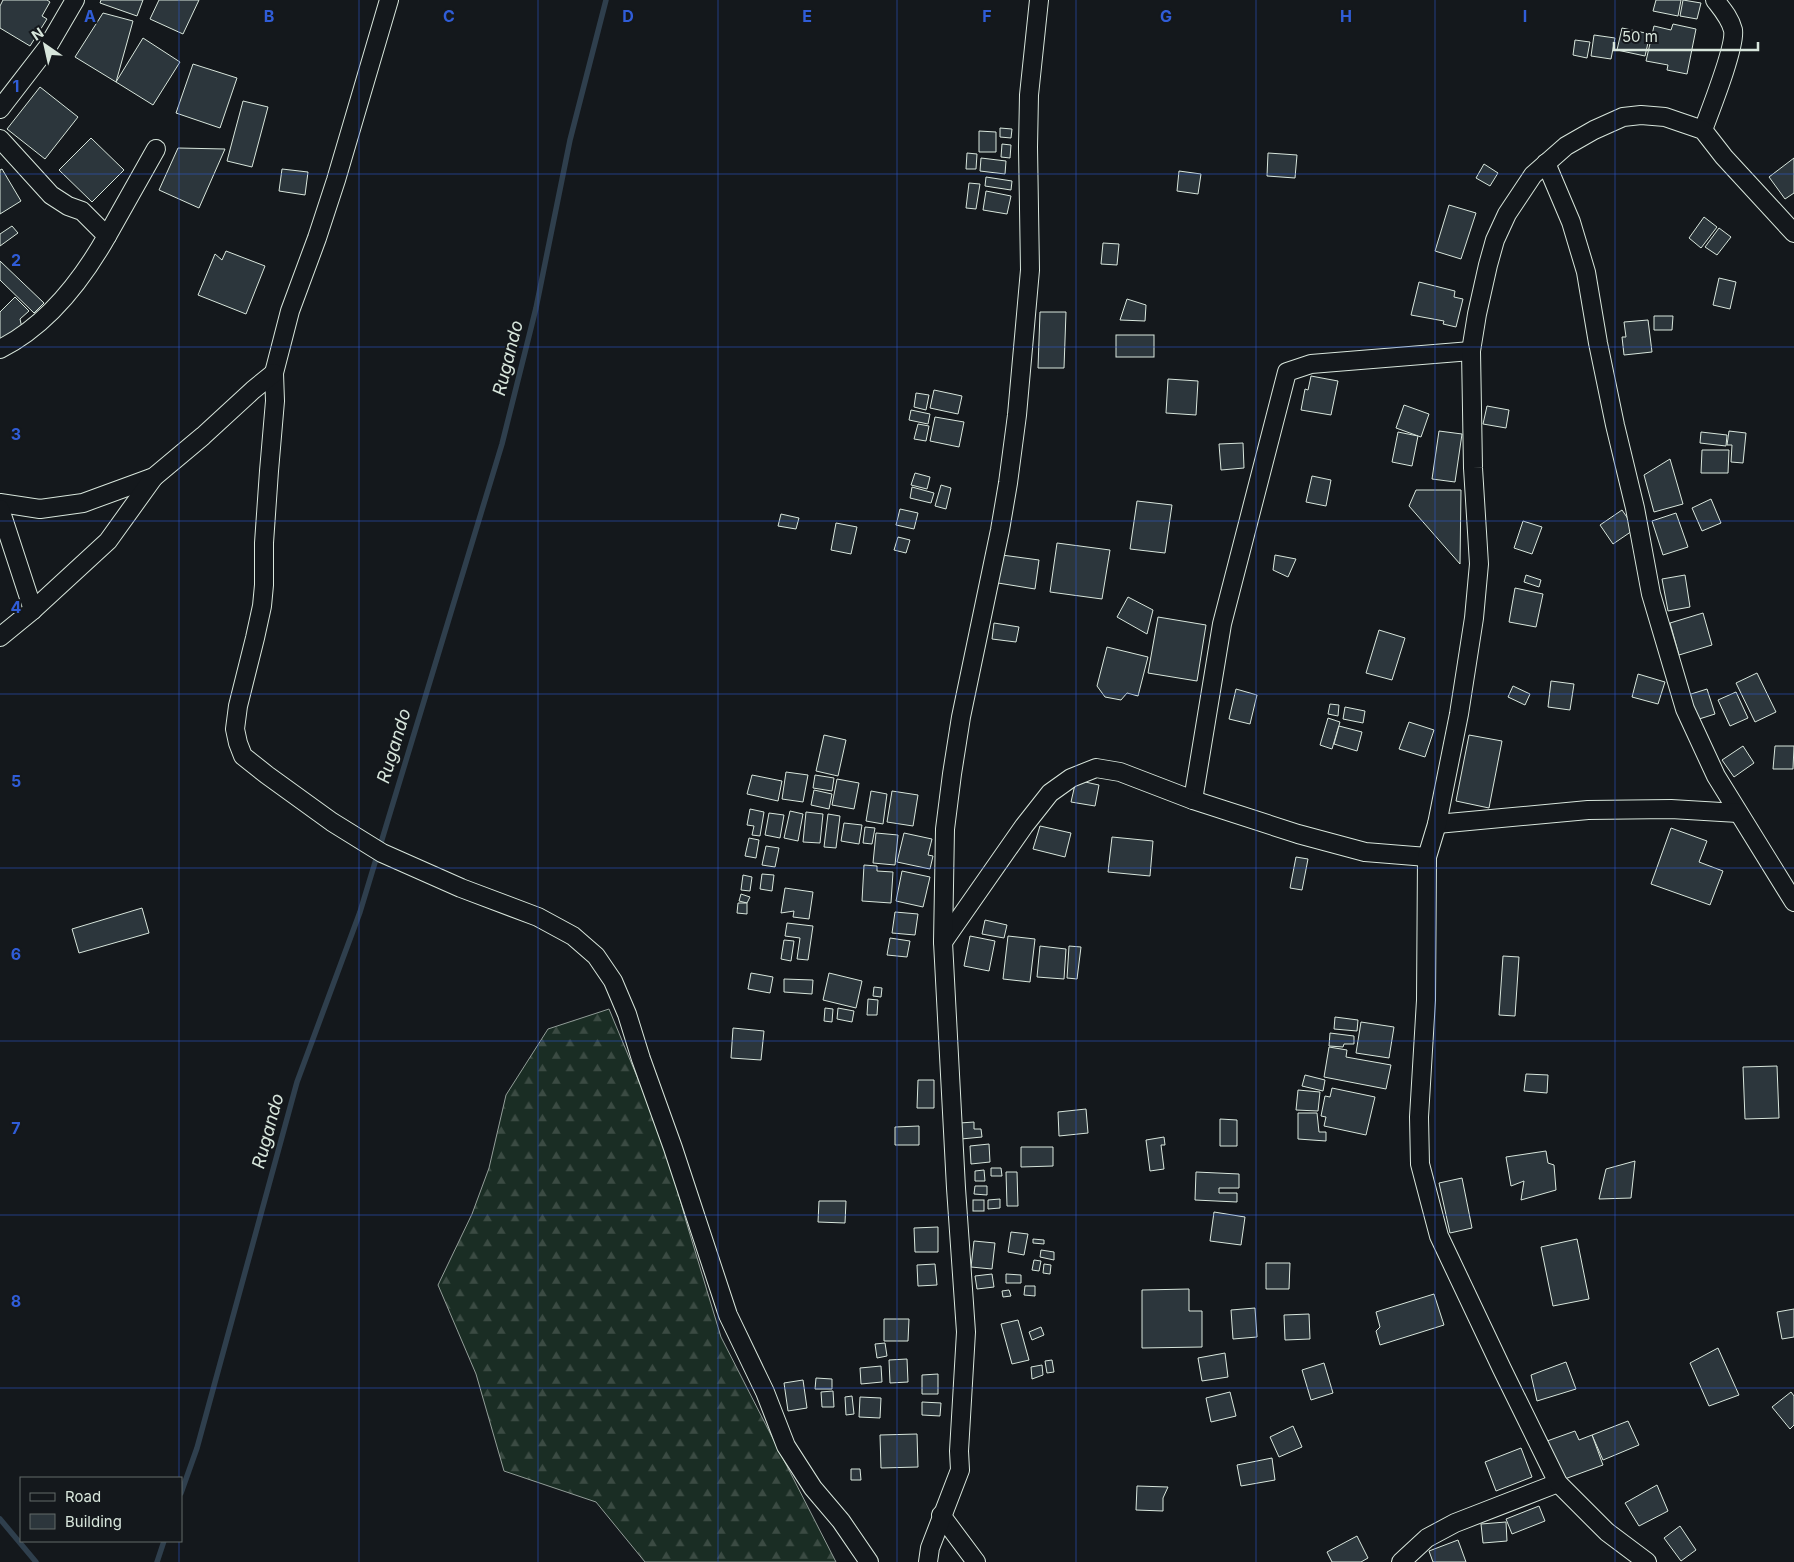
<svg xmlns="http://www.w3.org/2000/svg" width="1794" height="1562" font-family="Inter,sans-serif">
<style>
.forest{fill:url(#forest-firs);stroke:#939e99}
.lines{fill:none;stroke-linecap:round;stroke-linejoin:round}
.stream{stroke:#2f3f4d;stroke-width:5.5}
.building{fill:#2c363c;stroke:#d8e6dc}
.minor-casing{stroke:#d8e6dc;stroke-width:20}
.minor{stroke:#14181c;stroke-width:18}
.grid{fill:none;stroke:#305dd8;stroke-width:1;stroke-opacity:0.55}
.labels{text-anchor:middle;stroke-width:4;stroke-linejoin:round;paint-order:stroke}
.water-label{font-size:18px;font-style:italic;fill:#d8e6dc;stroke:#14181c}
.grid-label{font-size:16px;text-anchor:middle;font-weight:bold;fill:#305dd8;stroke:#14181c;stroke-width:4;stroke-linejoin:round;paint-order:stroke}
</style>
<defs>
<pattern id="forest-firs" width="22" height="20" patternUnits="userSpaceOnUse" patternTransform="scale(1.25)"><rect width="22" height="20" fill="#1a2d24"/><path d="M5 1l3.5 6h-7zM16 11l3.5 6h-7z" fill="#3b4b43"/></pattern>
</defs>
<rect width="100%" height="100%" fill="#14181c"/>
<!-- forest -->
<polygon class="forest" points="609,1009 665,1144 686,1221 721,1337 836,1562 645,1562 596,1502 504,1471 476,1374 438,1285 472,1214 489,1168 506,1095 548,1029"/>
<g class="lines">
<!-- stream -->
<g class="stream">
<polyline points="181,1493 197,1448 297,1082 360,912 502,444 536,308 570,140 606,0"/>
<polyline points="0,1519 36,1562"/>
<polyline points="157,1562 164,1541"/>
</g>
</g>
<!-- building -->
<g class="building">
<polygon points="3,0 47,0 50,2 42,16 47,19 30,46 0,28 0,6"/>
<polygon points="101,0 143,0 137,16 100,3"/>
<polygon points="159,0 199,0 183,34 150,19"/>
<polygon points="1656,0 1681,0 1678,16 1653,11"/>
<polygon points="1683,0 1701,3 1697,19 1680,16"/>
<polygon points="103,13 133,21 116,82 75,57"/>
<polygon points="1673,24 1696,29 1687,74 1667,70 1668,65 1646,61 1654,26 1671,30"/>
<polygon points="1622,28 1650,34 1645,56 1617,50"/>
<polygon points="1594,35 1615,38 1611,59 1591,56"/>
<polygon points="143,38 180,62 153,105 116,82"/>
<polygon points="1575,40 1590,42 1587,58 1573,55"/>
<polygon points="193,64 237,78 220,128 176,113"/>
<polygon points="40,87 78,117 45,159 7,129"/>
<polygon points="243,101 268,107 252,167 227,161"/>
<polygon points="1000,128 1012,129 1011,138 1000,137"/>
<polygon points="979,131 996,132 996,152 979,152"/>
<polygon points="91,138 124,170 92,202 59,170"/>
<polygon points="1002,144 1011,145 1010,158 1001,157"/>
<polygon points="178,148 225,149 199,208 159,190"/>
<polygon points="967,153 977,154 976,169 966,169"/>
<polygon points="1268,153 1297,155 1295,178 1267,176"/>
<polygon points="981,158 1006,161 1005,174 980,171"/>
<polygon points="1794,158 1794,193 1785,199 1769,177"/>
<polygon points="1484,164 1498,173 1490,186 1476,178"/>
<polygon points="2,169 21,201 0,214 0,170"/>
<polygon points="282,169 308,172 305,195 279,191"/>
<polygon points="1179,171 1201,174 1198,194 1177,191"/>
<polygon points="986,177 1012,181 1011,190 985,186"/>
<polygon points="969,183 980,184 976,209 966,208"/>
<polygon points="986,191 1011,196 1007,214 983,210"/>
<polygon points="1449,205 1476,213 1461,259 1435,251"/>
<polygon points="1704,217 1717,227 1701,248 1689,238"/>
<polygon points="12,226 18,233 0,246 0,234"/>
<polygon points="1719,228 1731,237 1717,255 1705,247"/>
<polygon points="1103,243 1119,244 1117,265 1101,264"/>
<polygon points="226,251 265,266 246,314 198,295 215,254 222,260"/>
<polygon points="0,261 44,303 34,313 0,280"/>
<polygon points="1719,278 1736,282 1730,309 1713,305"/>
<polygon points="1419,282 1455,291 1454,297 1463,299 1456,327 1443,324 1444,321 1411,315"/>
<polygon points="15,297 29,311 20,319 22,328 0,343 0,312"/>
<polygon points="1127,299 1146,305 1145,321 1120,320"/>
<polygon points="1040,312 1066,312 1064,368 1038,368"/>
<polygon points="1654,316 1673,316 1672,330 1654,330"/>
<polygon points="1648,320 1652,352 1624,355 1622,337 1626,337 1624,322"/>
<rect x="1116" y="335" width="38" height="22"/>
<polygon points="1311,376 1338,381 1331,415 1301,410 1305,389 1308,390"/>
<polygon points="1168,379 1198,381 1196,415 1166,413"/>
<polygon points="934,390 962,396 958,414 930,408"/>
<polygon points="916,393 929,395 926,410 914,407"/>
<polygon points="1404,405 1429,414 1421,437 1396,428"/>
<polygon points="1487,406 1509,410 1506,428 1483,424"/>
<polygon points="911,410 930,414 928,424 909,420"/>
<polygon points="935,417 964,422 959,447 930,441"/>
<polygon points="918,424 929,426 926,441 914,439"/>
<polygon points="1439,431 1462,434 1455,482 1432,479"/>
<polygon points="1729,431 1746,433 1743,463 1731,462 1732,445 1727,445"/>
<polygon points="1398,432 1418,436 1412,466 1392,462"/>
<polygon points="1701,432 1727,435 1726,446 1700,443"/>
<polygon points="1243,443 1244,468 1221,470 1219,444"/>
<polygon points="1702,450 1729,450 1728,473 1701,473"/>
<polygon points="1670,459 1683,504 1654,512 1644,475"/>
<polygon points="915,473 930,477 927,489 911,485"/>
<polygon points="1312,476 1331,480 1326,506 1306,502"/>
<polygon points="941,485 951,488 946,509 935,506"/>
<polygon points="912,487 934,493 931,503 910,498"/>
<polygon points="1416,490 1461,490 1460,564 1409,506"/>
<polygon points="1711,499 1721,523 1702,531 1692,508"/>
<polygon points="1137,501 1172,505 1165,553 1130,549"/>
<polygon points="900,509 918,513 914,529 896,525"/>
<polygon points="1622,510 1635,529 1613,544 1600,525"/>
<polygon points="1676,513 1688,547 1663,555 1652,521"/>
<polygon points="781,514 799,518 796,529 778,526"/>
<polygon points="1523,521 1542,527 1532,554 1514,548"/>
<polygon points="836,523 857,527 851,554 831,550"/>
<polygon points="898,537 910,540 906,553 894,550"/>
<polygon points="1057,543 1110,550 1102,599 1050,592"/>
<polygon points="1002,555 1039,560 1035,589 998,583"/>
<polygon points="1275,555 1296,559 1288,577 1273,570"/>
<polygon points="1526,575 1541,580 1539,587 1524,582"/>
<polygon points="1685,575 1690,607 1668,611 1662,579"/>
<polygon points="1515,588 1543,594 1536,627 1509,622"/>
<polygon points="1128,597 1153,610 1147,634 1117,617"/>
<polygon points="1703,613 1712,645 1679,655 1670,623"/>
<polygon points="1158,617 1206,625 1197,681 1148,673"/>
<polygon points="994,623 1019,627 1016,642 992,639"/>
<polygon points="1379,630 1405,638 1392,680 1366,673"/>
<polygon points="1107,647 1148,657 1138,696 1127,693 1121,700 1105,697 1097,686"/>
<polygon points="1757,673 1776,712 1755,722 1736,683"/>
<polygon points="1638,674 1665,682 1658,704 1632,697"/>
<polygon points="1551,681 1574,684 1570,710 1548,707"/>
<polygon points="1513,686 1530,694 1525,705 1508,697"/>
<polygon points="1236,689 1257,695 1250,724 1229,719"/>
<polygon points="1707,689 1715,714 1696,720 1688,695"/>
<polygon points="1736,692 1748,718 1730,726 1718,700"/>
<polygon points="1330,704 1339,705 1338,716 1328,714"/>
<polygon points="1345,707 1365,711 1363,723 1343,719"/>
<polygon points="1328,718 1340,722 1332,749 1320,745"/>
<polygon points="1409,722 1434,730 1425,757 1399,749"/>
<polygon points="1339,726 1362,732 1357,751 1334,744"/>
<polygon points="824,735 846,740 838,776 816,771"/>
<polygon points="1469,735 1502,741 1489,808 1456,801"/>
<polygon points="1743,746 1754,763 1734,777 1722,760"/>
<polygon points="1775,746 1794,746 1793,769 1773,769"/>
<polygon points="786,772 808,775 803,802 782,799"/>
<polygon points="752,775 782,781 778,801 747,794"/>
<polygon points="815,775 834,778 832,791 813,788"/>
<polygon points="837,779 859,783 854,809 832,805"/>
<polygon points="1076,780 1099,785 1095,806 1071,802"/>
<polygon points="814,790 832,794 829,809 811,805"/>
<polygon points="871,791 887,794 883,824 866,821"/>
<polygon points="892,791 918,795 913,826 887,822"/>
<polygon points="750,809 764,812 760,836 752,835 754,826 747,825"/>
<polygon points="790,811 803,814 798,841 784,838"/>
<polygon points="806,812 823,814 820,843 803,842"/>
<polygon points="769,813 784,815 780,838 765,835"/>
<polygon points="828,814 840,816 836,848 824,847"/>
<polygon points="844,823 862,825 859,844 841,841"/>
<polygon points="1040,826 1071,833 1065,857 1033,849"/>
<polygon points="865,827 875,828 872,844 863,843"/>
<polygon points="1671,828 1707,841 1699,862 1723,871 1710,905 1651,884"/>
<polygon points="876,833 898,835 895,865 873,863"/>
<polygon points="904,833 932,839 928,855 933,856 930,869 897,862"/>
<polygon points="1112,837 1153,841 1150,876 1108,872"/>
<polygon points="749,838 759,840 756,858 745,856"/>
<polygon points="766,846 779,848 775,867 762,865"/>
<polygon points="1296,857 1308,859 1302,890 1290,888"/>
<polygon points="864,865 877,866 877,871 893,872 891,903 862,901"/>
<polygon points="902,871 930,877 923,907 896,901"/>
<polygon points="762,874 774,875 772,891 760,889"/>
<polygon points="743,875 752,877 750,891 741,890"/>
<polygon points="785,888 813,892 809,919 793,917 794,911 781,913"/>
<polygon points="741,894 750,897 747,903 739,901"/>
<polygon points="738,903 747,903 747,914 737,913"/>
<polygon points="142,908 149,933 79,953 72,929"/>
<polygon points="895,912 918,914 915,935 892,933"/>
<polygon points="985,920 1007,925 1004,938 982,934"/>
<polygon points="787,923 813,926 808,960 797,959 800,938 785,936"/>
<polygon points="970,936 995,941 989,971 964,966"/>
<polygon points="1008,936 1035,939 1030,982 1003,979"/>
<polygon points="890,938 910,941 907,957 887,955"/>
<polygon points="784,940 794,941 791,961 781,959"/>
<polygon points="1040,946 1066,949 1064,979 1037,977"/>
<polygon points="1069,946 1081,947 1077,979 1067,978"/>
<polygon points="1503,956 1519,957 1515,1016 1499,1015"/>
<polygon points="751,973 773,977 770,993 748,989"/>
<polygon points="829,973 862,981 856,1008 823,1000"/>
<polygon points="784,979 813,980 812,994 784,992"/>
<polygon points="874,987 882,988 881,997 873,996"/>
<polygon points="868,999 878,1000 877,1015 867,1015"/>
<polygon points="825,1008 833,1009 832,1022 824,1021"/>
<polygon points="838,1008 854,1011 852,1022 837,1019"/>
<polygon points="1335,1017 1358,1020 1357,1031 1334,1029"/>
<polygon points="1361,1022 1394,1027 1389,1058 1356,1053"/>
<polygon points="733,1028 764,1031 761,1060 731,1058"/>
<polygon points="1330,1033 1354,1036 1354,1044 1344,1044 1343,1047 1329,1046"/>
<polygon points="1329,1047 1347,1050 1346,1057 1391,1065 1386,1089 1324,1077"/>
<polygon points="1777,1066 1779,1118 1745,1119 1743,1067"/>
<polygon points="1526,1074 1548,1075 1547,1093 1524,1091"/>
<polygon points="1305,1075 1325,1080 1323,1091 1302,1086"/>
<polygon points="918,1080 934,1080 934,1108 917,1108"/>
<polygon points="1332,1088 1375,1097 1366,1135 1324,1126 1326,1117 1321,1116 1325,1096 1330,1097"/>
<polygon points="1298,1090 1320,1092 1318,1111 1296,1110"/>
<polygon points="1086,1109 1088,1133 1059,1136 1058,1112"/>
<polygon points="1298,1113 1317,1113 1319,1132 1326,1132 1326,1141 1298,1139"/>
<polygon points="1220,1119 1237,1120 1237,1146 1220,1146"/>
<polygon points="974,1122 974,1129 981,1129 982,1137 961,1139 960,1123"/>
<polygon points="919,1126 919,1145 895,1145 895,1127"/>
<polygon points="1164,1137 1165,1145 1161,1145 1164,1169 1150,1171 1146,1140"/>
<polygon points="989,1144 990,1162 971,1164 970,1146"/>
<polygon points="1021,1147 1053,1147 1053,1166 1021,1167"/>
<polygon points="1546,1151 1548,1163 1554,1165 1556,1190 1521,1200 1524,1181 1511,1186 1506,1157"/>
<polygon points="1635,1161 1631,1198 1599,1199 1606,1169"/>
<polygon points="991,1168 1001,1168 1002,1176 991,1176"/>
<polygon points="984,1170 985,1181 975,1181 975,1171"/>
<polygon points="1006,1172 1017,1172 1018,1206 1007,1206"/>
<polygon points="1196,1172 1239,1174 1239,1188 1219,1188 1219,1193 1237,1193 1237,1202 1195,1200"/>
<polygon points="1462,1178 1472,1228 1450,1233 1439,1183"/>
<polygon points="975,1186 987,1186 987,1195 974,1194"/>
<polygon points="1000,1199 1000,1208 988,1209 988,1200"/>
<rect x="973" y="1200" width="11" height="11"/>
<polygon points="819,1201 846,1201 845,1223 818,1222"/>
<polygon points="1214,1212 1245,1217 1241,1245 1210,1241"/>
<polygon points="938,1227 938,1252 915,1252 914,1228"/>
<polygon points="1011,1232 1028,1234 1024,1255 1008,1252"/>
<polygon points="1033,1239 1044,1240 1044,1244 1033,1243"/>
<polygon points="1577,1239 1589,1299 1553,1306 1541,1247"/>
<polygon points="974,1241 995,1243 992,1269 971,1267"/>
<polygon points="1041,1250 1054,1252 1054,1260 1040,1257"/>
<polygon points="1034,1260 1041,1261 1039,1271 1032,1270"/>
<polygon points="1266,1263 1290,1263 1289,1289 1266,1289"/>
<polygon points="935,1264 937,1285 918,1286 917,1265"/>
<polygon points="1044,1264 1051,1265 1050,1274 1043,1273"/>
<polygon points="992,1274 994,1287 977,1289 975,1276"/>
<polygon points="1006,1274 1021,1275 1021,1283 1006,1283"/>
<polygon points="1025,1286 1035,1286 1035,1296 1024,1295"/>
<polygon points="1189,1289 1189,1311 1202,1311 1202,1347 1142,1348 1142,1290"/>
<polygon points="1009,1290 1011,1296 1003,1297 1002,1291"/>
<polygon points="1434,1294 1444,1325 1380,1345 1376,1331 1380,1327 1376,1312"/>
<polygon points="1255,1308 1257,1337 1233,1339 1231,1310"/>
<polygon points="1794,1309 1794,1337 1782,1339 1777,1312"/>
<polygon points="1309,1314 1310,1339 1285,1340 1284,1315"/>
<polygon points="884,1319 909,1319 908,1341 884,1341"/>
<polygon points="1018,1320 1029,1360 1012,1364 1001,1324"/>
<polygon points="1041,1327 1044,1335 1032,1340 1029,1332"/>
<polygon points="885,1343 887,1356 877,1358 875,1344"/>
<polygon points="1718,1348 1739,1395 1709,1406 1690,1363"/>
<polygon points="1225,1353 1228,1377 1202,1381 1198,1358"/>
<polygon points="907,1359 908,1382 890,1383 889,1360"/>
<polygon points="1052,1360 1054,1372 1047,1373 1045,1361"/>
<polygon points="1566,1362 1576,1389 1537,1401 1531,1375"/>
<polygon points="1324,1363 1333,1393 1311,1400 1302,1370"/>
<polygon points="1042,1365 1043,1375 1032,1379 1031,1367"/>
<polygon points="881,1366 882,1382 861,1384 860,1368"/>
<polygon points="938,1374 938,1394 922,1394 922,1375"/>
<polygon points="816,1378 832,1379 832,1389 815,1389"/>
<polygon points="803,1380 807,1408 788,1411 784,1383"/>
<polygon points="833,1391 834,1407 822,1407 821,1392"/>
<polygon points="1230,1392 1236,1416 1211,1422 1206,1398"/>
<polygon points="1791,1392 1794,1396 1794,1425 1790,1429 1772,1407"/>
<polygon points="852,1396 854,1414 846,1415 845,1397"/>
<polygon points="860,1397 881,1398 880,1418 859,1417"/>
<polygon points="922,1402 941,1403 940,1416 922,1415"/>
<polygon points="1628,1421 1639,1445 1603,1460 1592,1435"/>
<polygon points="1293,1426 1302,1447 1279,1457 1270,1437"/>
<polygon points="1575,1431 1579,1440 1592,1435 1603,1465 1562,1480 1547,1441"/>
<polygon points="917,1434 918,1467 881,1468 880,1435"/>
<polygon points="1521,1448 1532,1477 1496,1491 1485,1462"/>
<polygon points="1272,1458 1275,1480 1241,1486 1237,1465"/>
<polygon points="851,1469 860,1469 861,1480 851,1480"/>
<polygon points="1657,1485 1668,1511 1639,1526 1625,1503"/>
<polygon points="1137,1486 1168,1487 1163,1498 1163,1511 1136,1510"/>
<polygon points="1539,1506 1545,1521 1512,1534 1506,1519"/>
<polygon points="1506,1522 1507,1541 1483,1543 1481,1524"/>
<polygon points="1680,1526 1696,1550 1681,1561 1664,1538"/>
<polygon points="1357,1536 1368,1558 1361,1562 1332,1562 1327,1552"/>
<polygon points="1458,1540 1466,1562 1433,1562 1429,1551"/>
</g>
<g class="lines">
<!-- minor casing -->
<g class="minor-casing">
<g id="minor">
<polyline points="389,0 336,180 317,238 290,311 274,373 275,401 269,471 264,543 264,585 262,606 255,638 238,706 235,729 238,743 243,756 267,775 332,822 382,853 461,888 538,917 573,936 596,956 613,981 627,1014 641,1059 673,1148 728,1315 765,1392 786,1446 813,1488 841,1521 869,1562"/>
<polyline points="0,109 47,48 75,0"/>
<path d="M1703,130C1710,111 1736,46 1733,30C1730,18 1722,9 1715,0"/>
<path d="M0,139L51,195L68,206L82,211L107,236C82,280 46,326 0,349"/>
<polyline points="1546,163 1571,222 1586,272 1598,343 1615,425 1635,508 1651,594 1685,709 1716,776 1794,902"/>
<polyline points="107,236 156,149"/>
<polyline points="0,503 40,509 83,503 154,477 203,436 253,390 274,373"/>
<polyline points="0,509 33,610"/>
<polyline points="0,637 33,610 108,541 154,477"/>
<polyline points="1193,800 1222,624 1287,372 1311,364 1471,351"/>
<polyline points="1437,824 1588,810 1671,809 1738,813"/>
<polyline points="943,942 1024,826 1050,793 1071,778 1096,768 1120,772 1193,800 1298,834 1365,852 1427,857"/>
<polyline points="941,1515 976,1562"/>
<polyline points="928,1562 930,1548 960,1470 959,1451 966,1332 956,1188 943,942 945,829 952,774 961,717 1000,530 1008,483 1017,415 1030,270 1028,147 1029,95 1039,0"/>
<polyline points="1401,1562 1427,1538 1455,1523 1558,1483"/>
<polyline points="1647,1562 1607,1532 1558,1483 1502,1369 1439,1236 1420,1164 1419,1117 1426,1000 1427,857 1437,824 1459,714 1474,618 1479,564 1473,468 1471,351 1477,314 1488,265 1495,240 1507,214 1533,175 1566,146 1594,130 1623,117 1641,115 1665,117 1703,130 1724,157 1794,233"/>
</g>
</g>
<!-- minor -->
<use href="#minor" class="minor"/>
</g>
<!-- grid -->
<path class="grid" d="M179,0V1478M359,0V1562M538,0V1562M718,0V1562M897,0V1562M1076,0V1562M1256,0V1562M1435,0V1562M1615,0V1562M0,174H1794M0,347H1794M0,521H1794M0,694H1794M0,868H1794M0,1041H1794M0,1215H1794M0,1388H1794M179,1541V1562"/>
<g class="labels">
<!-- water labels -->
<g class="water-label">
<text transform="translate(508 358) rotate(-76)" y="6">Rugando</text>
<text transform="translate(394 746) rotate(-73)" y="6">Rugando</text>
<text transform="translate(268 1131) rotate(-75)" y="6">Rugando</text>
</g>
</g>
<g class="grid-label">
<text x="90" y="22">A</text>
<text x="269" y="22">B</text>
<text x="449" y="22">C</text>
<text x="628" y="22">D</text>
<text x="807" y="22">E</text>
<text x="987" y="22">F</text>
<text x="1166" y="22">G</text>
<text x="1346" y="22">H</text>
<text x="1525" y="22">I</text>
<text x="16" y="92">1</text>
<text x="16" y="266">2</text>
<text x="16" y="440">3</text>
<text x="16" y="613">4</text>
<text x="16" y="787">5</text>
<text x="16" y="960">6</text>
<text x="16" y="1134">7</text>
<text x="16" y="1307">8</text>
</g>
<!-- legend -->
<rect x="20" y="1477" width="162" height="65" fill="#14181c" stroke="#626a69"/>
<rect x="30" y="1493" width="25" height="8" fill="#14181c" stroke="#626a69"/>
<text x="65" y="1502" font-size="15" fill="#d8e6dc">Road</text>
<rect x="30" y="1514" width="25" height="15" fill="#2c363c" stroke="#626a69"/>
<text x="65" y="1527" font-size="15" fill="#d8e6dc">Building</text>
<!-- north arrow -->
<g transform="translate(45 45) rotate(326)" stroke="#14181c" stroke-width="4" paint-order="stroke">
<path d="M0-4L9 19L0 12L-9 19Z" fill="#d8e6dc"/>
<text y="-8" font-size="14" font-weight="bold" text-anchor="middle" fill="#d8e6dc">N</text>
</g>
<!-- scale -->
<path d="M1614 42v8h144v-8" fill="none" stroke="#d8e6dc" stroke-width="2.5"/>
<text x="1622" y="42" font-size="15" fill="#d8e6dc" stroke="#14181c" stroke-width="4" paint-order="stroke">50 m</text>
</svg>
